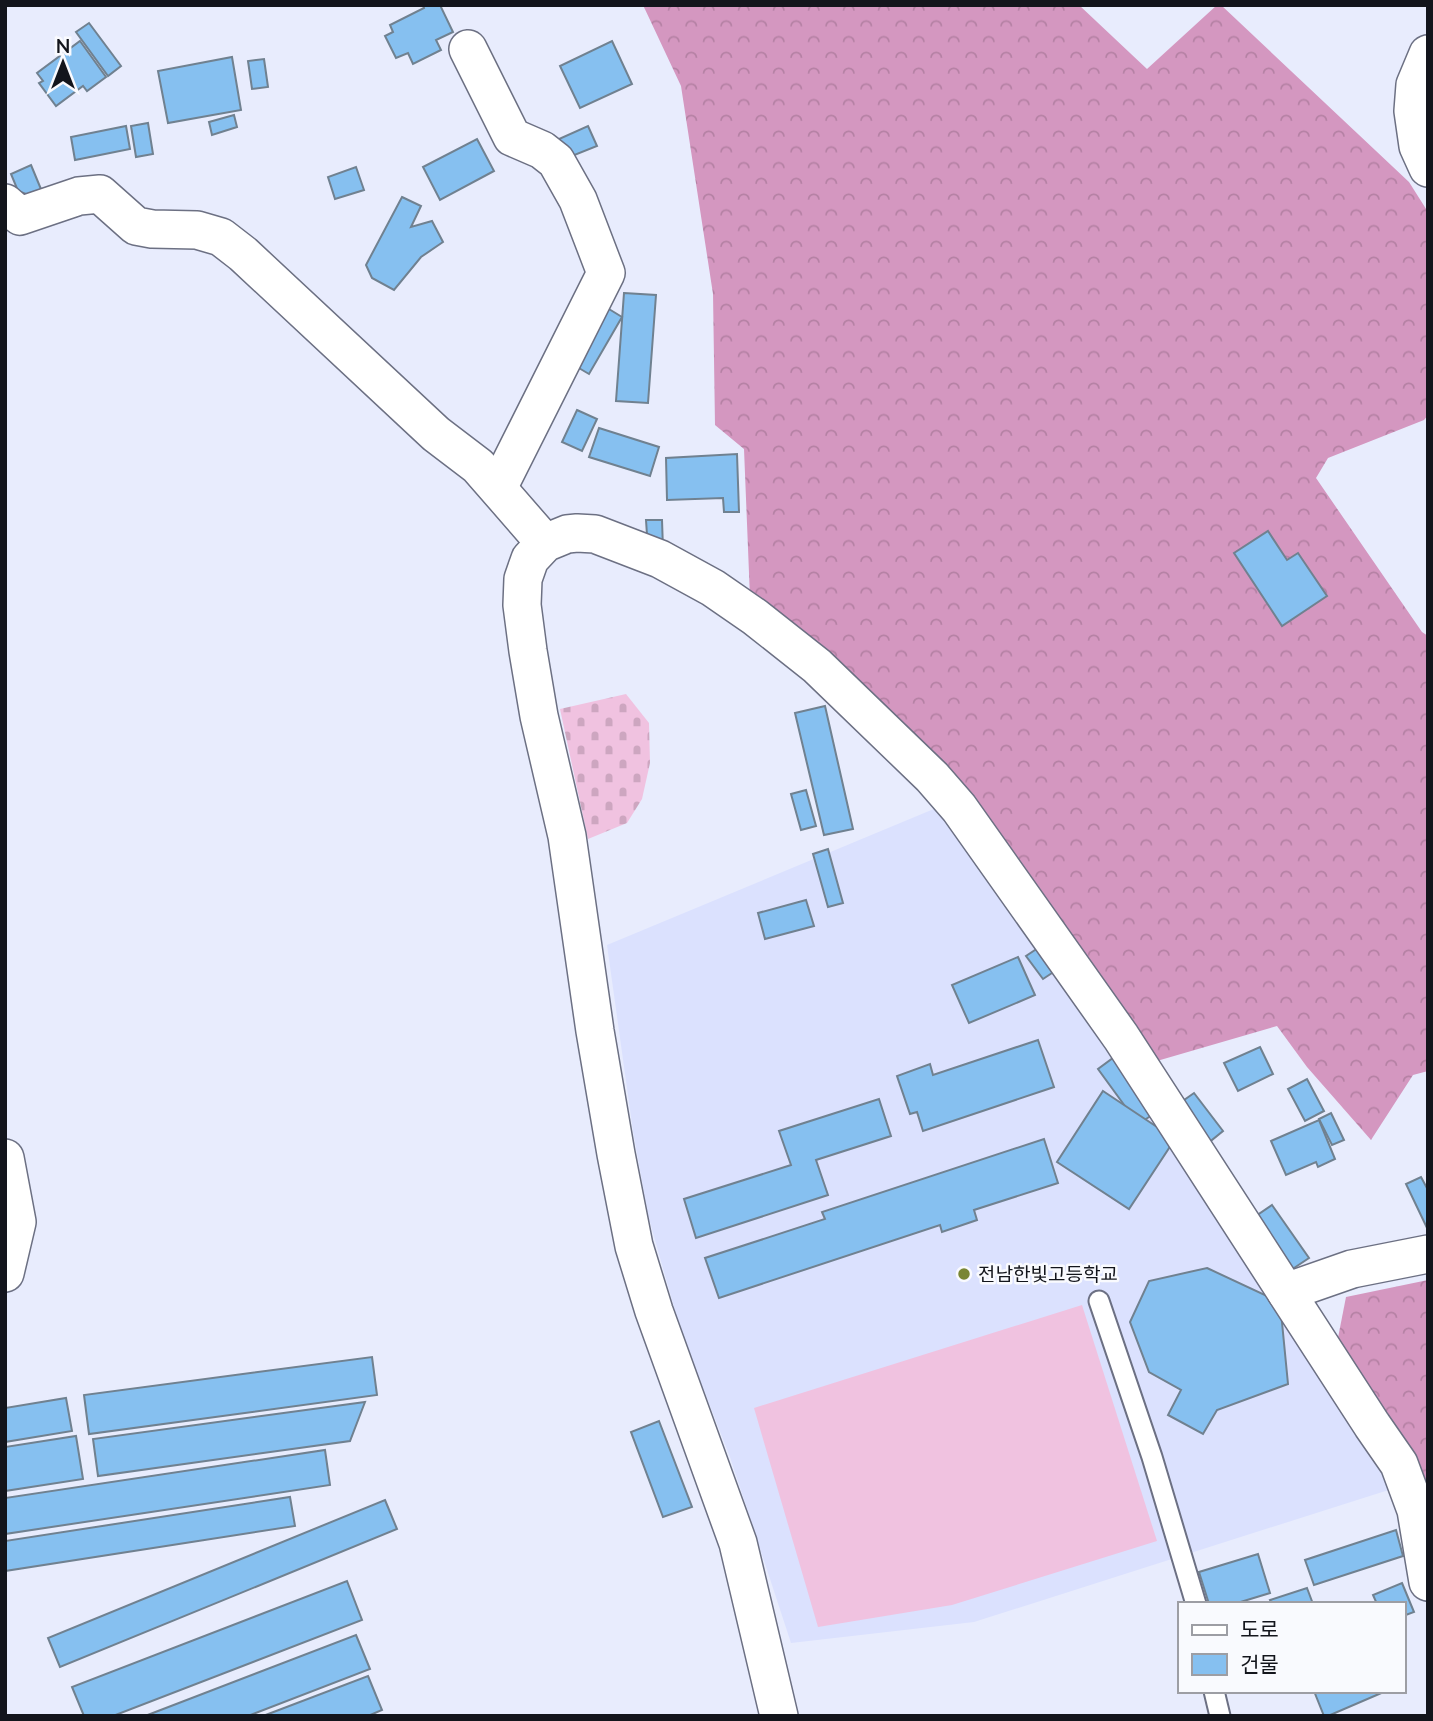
<svg xmlns="http://www.w3.org/2000/svg" width="1433" height="1721" font-family="Lato,'Noto Sans KR',sans-serif">
<style>
.built{fill:#dbe1fe}
.forest{fill:url(#forest-crowns)}
.cemetery{fill:url(#cemetery-stones)}
.pitch{fill:#f0c2e0}
.building{fill:#86c0f0;stroke:#708190;stroke-width:2}
.lines{fill:none;stroke-linecap:round;stroke-linejoin:round}
.lane-casing{stroke:#6c7083;stroke-width:23}
.street-casing{stroke:#6c7083;stroke-width:40}
.lane{stroke:#fff;stroke-width:19}
.street{stroke:#fff;stroke-width:37}
.poi-dot{fill:#798633;stroke:#f9fafe;stroke-width:2.5}
.labels{text-anchor:middle;stroke-width:5;stroke-linejoin:round;paint-order:stroke}
.poi-label{font-size:19px;fill:#13151c;stroke:#f9fafe;text-anchor:start}
</style>
<defs>
<pattern id="forest-crowns" width="20" height="18" patternUnits="userSpaceOnUse" patternTransform="scale(1.75)"><rect width="20" height="18" fill="#d497c0"/><path d="M2 6a3 3 0 1 1 6 0M12 15a3 3 0 1 1 6 0" fill="none" stroke="#b581a4"/></pattern>
<pattern id="cemetery-stones" width="16" height="16" patternUnits="userSpaceOnUse" patternTransform="scale(1.75)"><rect width="16" height="16" fill="#f0c2e0"/><path d="M2 7V4a2 2 0 0 1 4 0v3zM10 15v-3a2 2 0 0 1 4 0v3z" fill="#cda6c0"/></pattern>
</defs>
<rect width="100%" height="100%" fill="#e8ecfd"/>
<!-- built -->
<polygon class="built" points="941,806 1021,907 1398,1487 974,1622 791,1643 730,1457 681,1332 648,1215 633,1131 607,945"/>
<!-- forest -->
<g class="forest">
<polygon points="643,5 1079,5 1147,69 1217,5 1221,5 1409,182 1428,212 1428,415 1424,420 1328,458 1316,478 1422,632 1428,636 1428,1071 1413,1075 1371,1140 1307,1067 1277,1026 1150,1063 1070,951 750,598 744,449 715,425 713,294 681,86"/>
<polygon points="1428,1280 1428,1530 1335,1353 1346,1297"/>
</g>
<!-- cemetery -->
<polygon class="cemetery" points="626,694 649,723 650,763 642,799 627,823 588,839 560,709"/>
<!-- pitch -->
<polygon class="pitch" points="1082,1305 1157,1541 952,1605 818,1627 754,1408"/>
<!-- building -->
<g class="building">
<polygon points="423,5 440,5 453,32 436,40 441,50 413,64 408,53 396,58 385,36 393,32 390,25 424,8"/>
<polygon points="89,23 121,66 108,76 76,32"/>
<polygon points="80,41 106,77 87,91 83,86 56,106 39,83 43,81 37,73"/>
<polygon points="612,41 632,84 580,108 560,66"/>
<polygon points="232,57 241,110 168,123 158,71"/>
<polygon points="264,59 268,87 252,89 248,61"/>
<polygon points="234,115 237,127 212,135 209,122"/>
<polygon points="148,123 153,154 136,157 131,126"/>
<polygon points="126,126 130,149 75,160 71,137"/>
<polygon points="588,126 597,146 567,158 559,139"/>
<polygon points="477,139 494,171 440,200 423,167"/>
<polygon points="31,165 43,194 34,197 18,191 11,174"/>
<polygon points="356,167 364,190 335,199 328,177"/>
<polygon points="402,197 421,206 411,227 432,221 443,242 421,257 394,290 372,278 366,265"/>
<polygon points="624,293 656,295 648,403 616,401"/>
<polygon points="604,306 622,317 589,374 572,364"/>
<polygon points="577,410 597,419 582,451 562,442"/>
<polygon points="599,428 659,447 650,476 589,457"/>
<polygon points="737,454 739,512 724,512 723,498 667,500 666,458"/>
<polygon points="646,520 662,520 663,549 648,550"/>
<polygon points="1268,531 1287,560 1298,553 1327,596 1282,626 1234,553"/>
<polygon points="825,706 853,829 824,835 795,713"/>
<polygon points="806,790 816,826 801,830 791,794"/>
<polygon points="828,849 843,903 828,907 813,854"/>
<polygon points="806,900 814,926 765,939 758,913"/>
<polygon points="1041,946 1058,969 1043,979 1026,956"/>
<polygon points="1018,957 1035,995 969,1023 952,985"/>
<polygon points="1038,1040 1054,1087 923,1131 917,1112 910,1114 897,1076 930,1064 933,1075"/>
<polygon points="1260,1047 1273,1074 1238,1091 1224,1063"/>
<polygon points="1117,1055 1157,1112 1138,1124 1098,1069"/>
<polygon points="1307,1079 1324,1111 1305,1121 1288,1089"/>
<polygon points="1103,1091 1175,1139 1129,1209 1057,1162"/>
<polygon points="1194,1093 1223,1131 1207,1144 1177,1105"/>
<polygon points="879,1099 891,1136 816,1160 828,1195 696,1238 684,1199 791,1165 779,1131"/>
<polygon points="1331,1113 1344,1140 1332,1145 1319,1119"/>
<polygon points="1319,1120 1335,1159 1318,1167 1316,1162 1286,1175 1271,1141"/>
<polygon points="1044,1139 1058,1183 974,1210 977,1220 942,1232 940,1225 719,1298 705,1258 825,1219 822,1212"/>
<polygon points="1421,1177 1428,1190 1428,1230 1406,1184"/>
<polygon points="1272,1205 1309,1258 1291,1270 1253,1218"/>
<polygon points="1207,1268 1280,1302 1288,1384 1217,1410 1203,1434 1168,1415 1181,1390 1149,1372 1130,1322 1149,1281"/>
<polygon points="372,1357 377,1395 89,1434 84,1395"/>
<polygon points="66,1398 72,1431 5,1442 5,1408"/>
<polygon points="365,1402 350,1441 98,1476 93,1439"/>
<polygon points="659,1421 692,1507 663,1517 631,1432"/>
<polygon points="76,1436 83,1479 5,1491 5,1447"/>
<polygon points="325,1450 330,1485 5,1534 5,1498"/>
<polygon points="290,1497 295,1526 5,1571 5,1541"/>
<polygon points="385,1500 397,1529 60,1667 48,1638"/>
<polygon points="1396,1530 1403,1556 1314,1585 1305,1560"/>
<polygon points="1258,1554 1270,1593 1234,1604 1209,1604 1199,1572"/>
<polygon points="347,1581 362,1620 113,1716 84,1716 72,1687"/>
<polygon points="1402,1583 1414,1612 1403,1616 1403,1604 1377,1604 1373,1595"/>
<polygon points="1307,1588 1313,1604 1272,1604 1270,1600"/>
<polygon points="356,1635 370,1669 248,1716 145,1716"/>
<polygon points="368,1676 382,1710 368,1716 263,1716"/>
<polygon points="1314,1691 1386,1691 1328,1716 1324,1716"/>
</g>
<g class="lines">
<!-- lane casing -->
<g class="lane-casing">
<g id="lane">
<polyline points="1099,1301 1152,1457 1196,1604"/>
<polyline points="1214,1691 1220,1716"/>
</g>
</g>
<!-- street casing -->
<g class="street-casing">
<g id="street">
<polyline points="468,49 512,137 542,150 556,161 578,200 606,273 498,488"/>
<polyline points="1428,54 1415,85 1413,111 1418,146 1428,168"/>
<polyline points="5,203 20,216 79,196 100,194 136,226 152,229 197,230 221,237 243,254 436,434 478,466 545,543"/>
<polyline points="5,1158 17,1222 5,1273"/>
<polyline points="1286,1292 1352,1269 1428,1254"/>
<polyline points="779,1716 738,1543 654,1311 634,1246 616,1154 595,1031 567,836 539,716 528,651 522,605 523,579 530,559 545,543 567,534 577,533 595,534 660,559 713,588 755,617 817,666 932,777 959,808 1121,1037 1372,1425 1399,1464 1416,1510 1428,1582"/>
</g>
</g>
<!-- lane -->
<use href="#lane" class="lane"/>
<!-- street -->
<use href="#street" class="street"/>
</g>
<!-- markers -->
<circle class="poi-dot" cx="964" cy="1274" r="7"/>
<g class="labels">
<!-- poi labels -->
<g class="poi-label">
<text x="978" y="1281">전남한빛고등학교</text>
</g>
</g>
<!-- border -->
<rect width="1433" height="1721" fill="none" stroke="#13151c" stroke-width="14"/>
<!-- legend -->
<rect x="1178" y="1602" width="228" height="91" fill="#f9fafe" stroke="#9d9ea4" stroke-width="2"/>
<rect x="1192" y="1625" width="35" height="10" fill="#ffffff" stroke="#9d9ea4" stroke-width="2"/>
<text x="1240" y="1637" font-size="21" fill="#13151c">도로</text>
<rect x="1192" y="1654" width="35" height="21" fill="#86c0f0" stroke="#9d9ea4" stroke-width="2"/>
<text x="1240" y="1672" font-size="21" fill="#13151c">건물</text>
<!-- north arrow -->
<g transform="translate(63 63)" stroke="#f9fafe" stroke-width="5" paint-order="stroke">
<path d="M0-5L12 26L0 18L-12 26Z" fill="#13151c"/>
<text y="-10" font-size="19" font-weight="bold" text-anchor="middle" fill="#13151c">N</text>
</g>
</svg>
